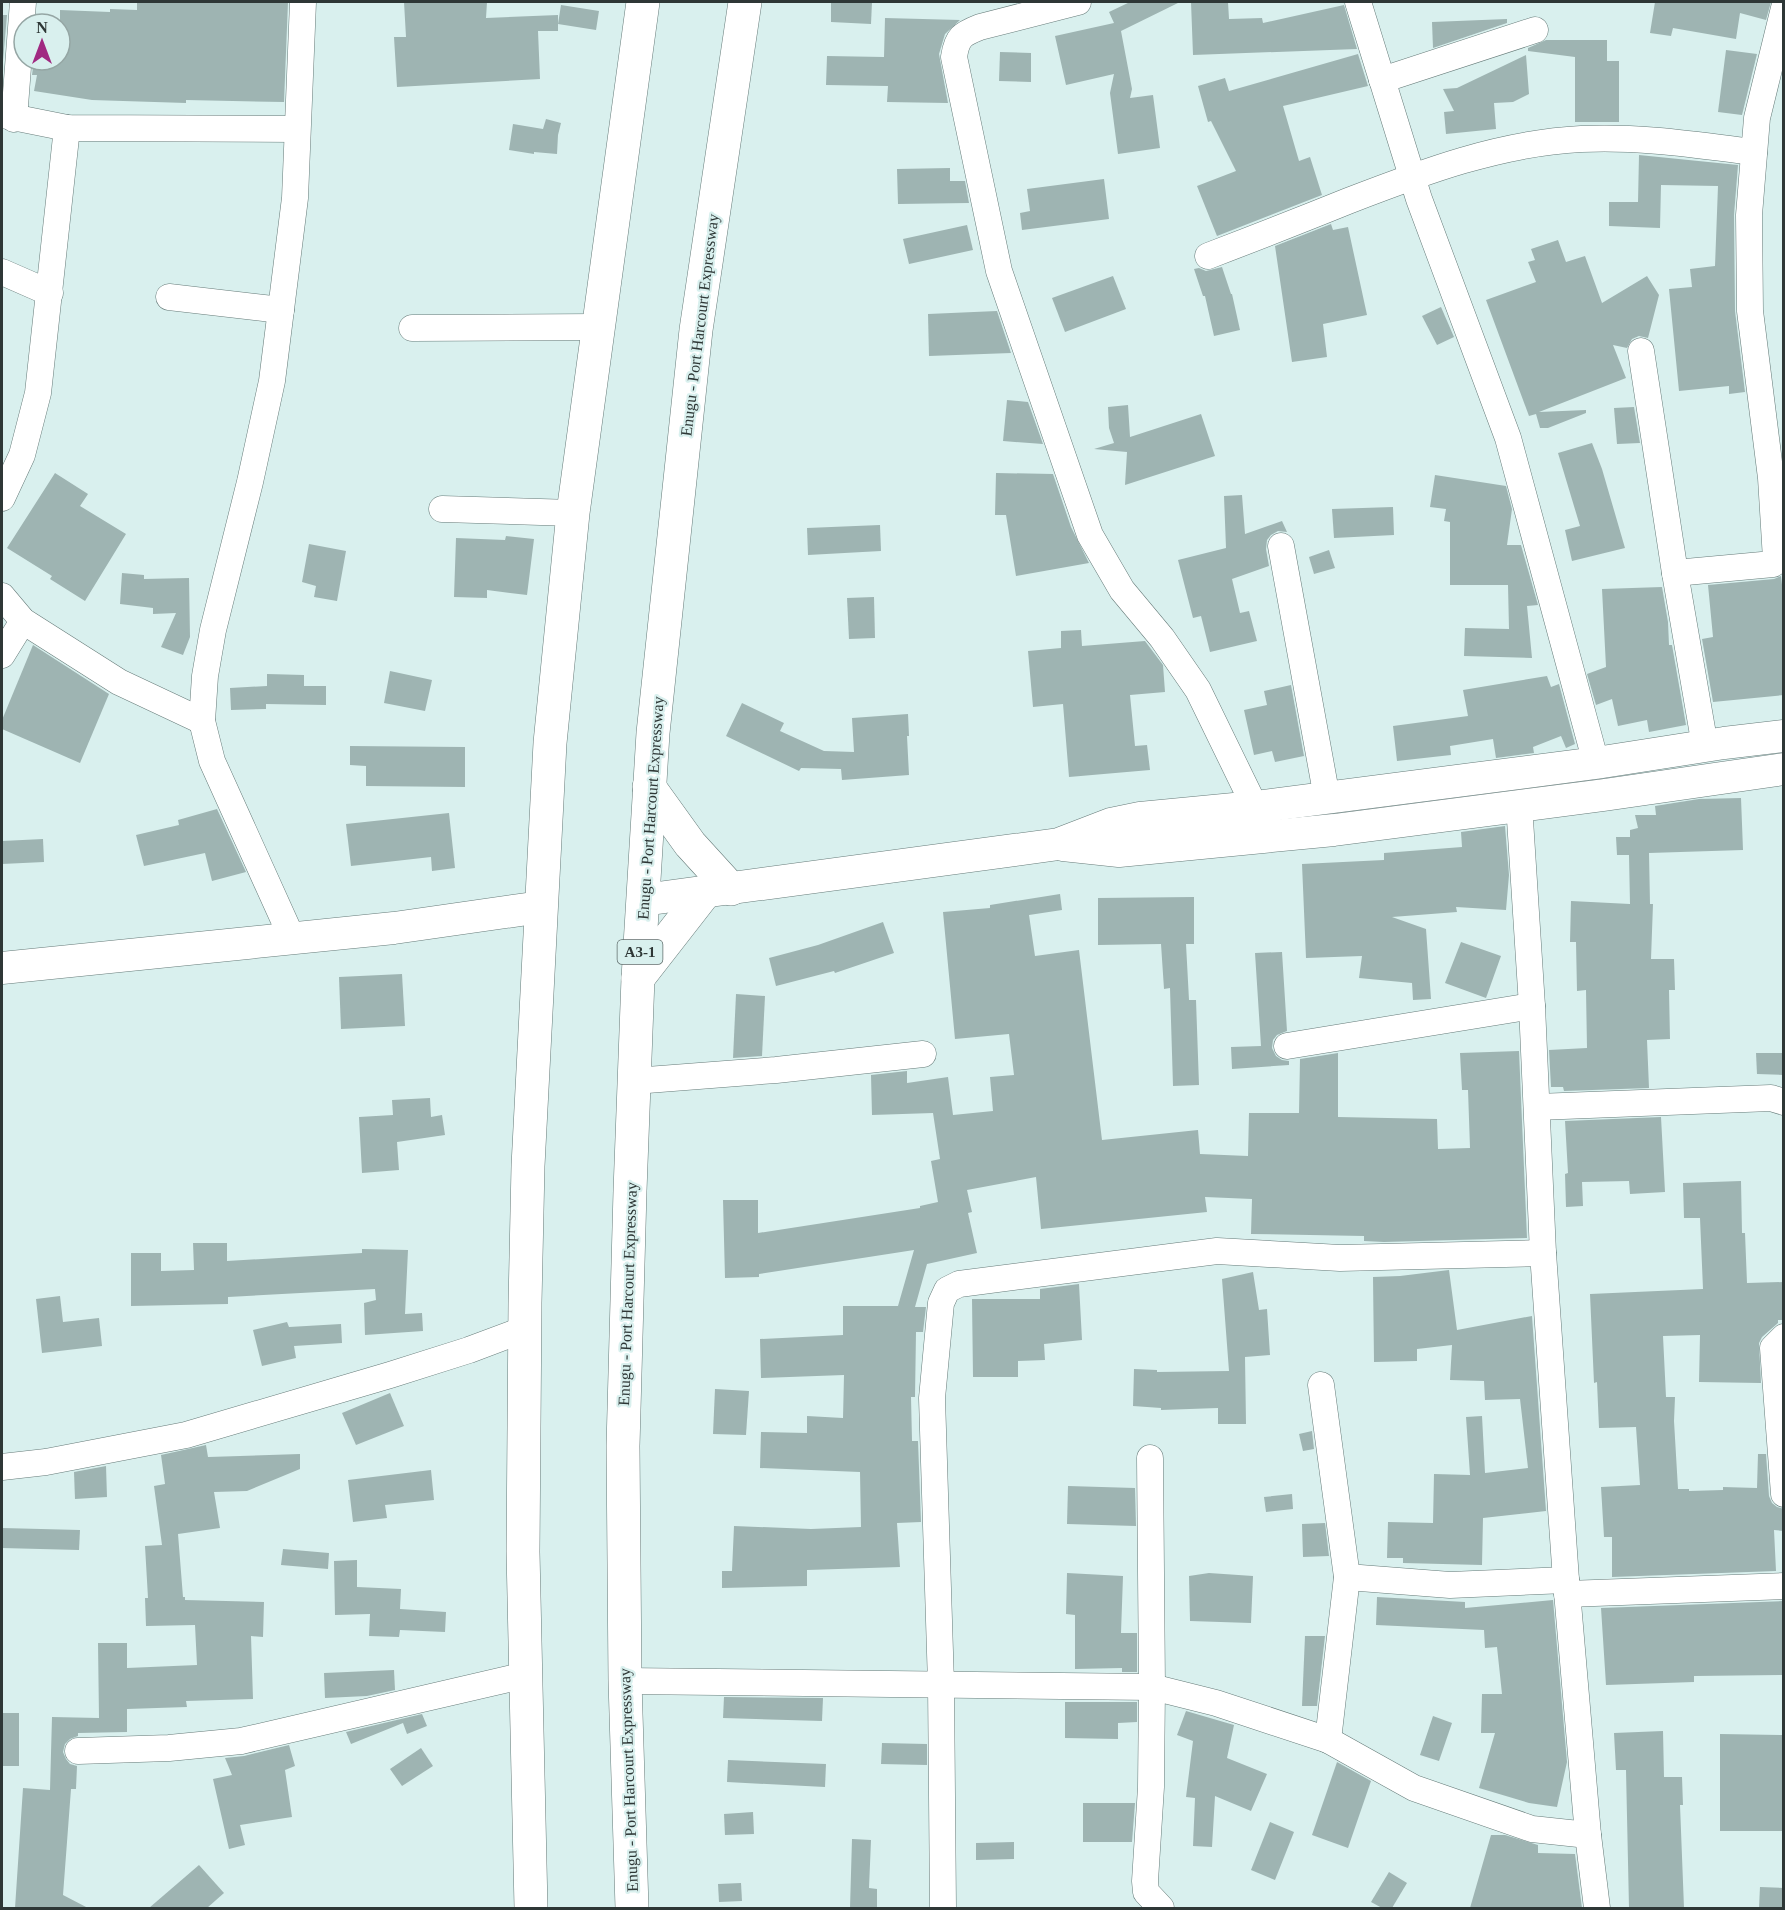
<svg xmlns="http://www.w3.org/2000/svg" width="1785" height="1910" font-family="'Times New Roman',serif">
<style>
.building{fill:#9eb4b2}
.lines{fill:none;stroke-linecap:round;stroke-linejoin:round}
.minor-casing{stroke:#667b79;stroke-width:27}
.major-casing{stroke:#667b79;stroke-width:33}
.highway-casing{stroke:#667b79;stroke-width:34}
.minor{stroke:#fff;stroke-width:26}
.major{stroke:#fff;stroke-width:32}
.highway{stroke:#fff;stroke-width:33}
.labels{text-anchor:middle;stroke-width:4.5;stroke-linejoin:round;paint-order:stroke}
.shield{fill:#d9f0ee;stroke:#616e6d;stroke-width:1.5}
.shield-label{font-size:15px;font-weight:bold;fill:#2e3736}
.street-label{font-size:16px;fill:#2e3736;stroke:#d9f0ee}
</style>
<rect width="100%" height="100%" fill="#d9f0ee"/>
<!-- building -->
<g class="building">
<polygon points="137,2 288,2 284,102 186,100 186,103 92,100 34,91 37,75 32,75 34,60 60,60 60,10 110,12 110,9 137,10"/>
<polygon points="404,2 487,2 486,18 558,15 558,31 538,31 540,79 397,87 394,37 406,37"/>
<polygon points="831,2 872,2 871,24 831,22"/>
<polygon points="1130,2 1180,2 1121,31 1132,89 1130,98 1153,95 1160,148 1118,154 1110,93 1114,74 1066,85 1055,36 1114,23 1109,12"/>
<polygon points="1191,2 1228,2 1229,19 1262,18 1263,23 1344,5 1357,49 1193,55"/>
<polygon points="1655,2 1771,2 1766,20 1740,13 1736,39 1673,28 1671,36 1650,33"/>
<polygon points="561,5 599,11 596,30 558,24"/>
<polygon points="2,15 7,15 2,73"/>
<polygon points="885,18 960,20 945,34 939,54 948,103 887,102 888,86 826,85 827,56 884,57"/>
<polygon points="1507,19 1507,23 1433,48 1432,22"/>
<polygon points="1546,40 1607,40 1607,61 1619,61 1619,122 1575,122 1575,57 1528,51 1528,48"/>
<polygon points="1726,50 1757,54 1742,115 1718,112"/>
<polygon points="1000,52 1031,53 1031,82 999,81"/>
<polygon points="1358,54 1368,86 1283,106 1299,161 1310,157 1322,195 1217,236 1197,186 1236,171 1211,121 1208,122 1198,86 1225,78 1229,91"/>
<polygon points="1526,55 1529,94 1513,102 1494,103 1496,129 1446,134 1444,112 1454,111 1443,89 1457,88"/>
<polygon points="546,119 561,123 558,135 557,154 534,152 534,154 509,150 513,124 543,129"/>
<polygon points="1639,155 1738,165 1734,215 1735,311 1745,392 1729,394 1729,386 1679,391 1669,289 1692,287 1690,269 1715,266 1718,186 1661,185 1660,228 1609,226 1609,202 1638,202"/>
<polygon points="950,168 950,181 965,181 969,203 898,204 897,169"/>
<polygon points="1104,179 1109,219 1022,230 1020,213 1030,211 1027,189"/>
<polygon points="1331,224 1333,230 1348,227 1367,315 1323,324 1327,357 1292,362 1275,246"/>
<polygon points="967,225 973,250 909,264 903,239"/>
<polygon points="1558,240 1566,262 1585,256 1602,303 1647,276 1659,295 1648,338 1639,336 1632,339 1627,348 1613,345 1626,378 1539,412 1586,410 1586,413 1548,428 1540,428 1536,414 1529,416 1486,300 1536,282 1528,262 1535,260 1531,249"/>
<polygon points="1222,267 1231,294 1232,294 1240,330 1214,336 1205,296 1203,296 1194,269 1199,268 1206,271"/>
<polygon points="1113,276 1126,309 1065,332 1052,298"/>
<polygon points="1441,307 1454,337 1437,345 1422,316"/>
<polygon points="997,311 1011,353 929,356 928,314"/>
<polygon points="1007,400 1028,402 1043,444 1003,441"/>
<polygon points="1128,405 1130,437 1201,414 1215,456 1125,485 1127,452 1094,449 1114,443 1109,428 1108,407"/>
<polygon points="1634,407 1640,443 1617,444 1614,408"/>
<polygon points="1592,443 1602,469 1625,548 1572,561 1565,530 1580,526 1558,453"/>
<polygon points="55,473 88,494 80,506 126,534 85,601 50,579 52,576 7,548"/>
<polygon points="996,473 1053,474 1071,527 1089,563 1016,576 1006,515 995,515"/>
<polygon points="1435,475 1506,486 1512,509 1507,545 1521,545 1538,605 1527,606 1532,658 1464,656 1465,628 1509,629 1508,585 1450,585 1450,522 1444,521 1446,509 1430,507"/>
<polygon points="1242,495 1245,534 1282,521 1287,532 1278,531 1271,535 1267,540 1266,549 1269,566 1232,579 1240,613 1249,611 1257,641 1210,652 1201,616 1193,618 1178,560 1226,548 1224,496"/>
<polygon points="1393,507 1394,535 1334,538 1332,509"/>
<polygon points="880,525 881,551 808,555 807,528"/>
<polygon points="506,536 534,539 527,595 487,590 487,598 454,597 456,538 505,540"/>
<polygon points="309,544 346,551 337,601 314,597 316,586 302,582"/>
<polygon points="1329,550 1335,568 1314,574 1309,557"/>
<polygon points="122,573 144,575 144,579 189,578 190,637 183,655 161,647 176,613 153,614 153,608 120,604"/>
<polygon points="1781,576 1784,602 1784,695 1713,702 1702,639 1713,637 1708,585 1774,579"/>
<polygon points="1662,587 1668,622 1669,645 1672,645 1686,725 1649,732 1647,720 1618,726 1612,699 1596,705 1587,674 1606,667 1602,589"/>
<polygon points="874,597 875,638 849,639 847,598"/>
<polygon points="1081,630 1082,646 1145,641 1163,665 1165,692 1130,695 1135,746 1147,745 1150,770 1069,777 1063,704 1033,707 1028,651 1061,648 1061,631"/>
<polygon points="33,645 109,694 80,763 2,729 2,720"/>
<polygon points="390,671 432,680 425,711 384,703"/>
<polygon points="267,674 304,675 304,686 326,686 326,705 266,704 266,709 231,710 230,688 267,686"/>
<polygon points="1547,676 1551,687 1559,684 1575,744 1566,748 1561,736 1533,747 1534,753 1496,758 1493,739 1450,746 1451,755 1397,761 1393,726 1468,716 1463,690"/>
<polygon points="1291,685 1304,756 1275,762 1272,751 1254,755 1244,710 1267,705 1264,691"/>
<polygon points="742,703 784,723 780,731 824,751 854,752 852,718 908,714 909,736 907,736 909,775 842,780 841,769 801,768 799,771 726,736"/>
<polygon points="350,746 465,747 465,787 366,786 366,766 350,765"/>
<polygon points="1741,798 1743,850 1649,853 1650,904 1653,904 1651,959 1674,959 1675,990 1669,990 1670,1039 1647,1040 1649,1088 1564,1091 1563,1087 1551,1087 1549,1050 1587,1048 1586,990 1577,991 1576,942 1570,942 1571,901 1630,904 1629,855 1617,855 1616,837 1630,837 1630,830 1638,828 1635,815 1656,815 1655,806 1699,799"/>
<polygon points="217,809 246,872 212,881 205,853 144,866 136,835 179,825 178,820"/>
<polygon points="449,813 455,868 432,871 431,857 351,866 346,824"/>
<polygon points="1505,826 1509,875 1506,910 1456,907 1457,912 1392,917 1426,929 1431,999 1413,1000 1412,983 1359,978 1362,956 1306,958 1302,864 1384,860 1384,853 1462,847 1461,832"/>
<polygon points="43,839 44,862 2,864 2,841"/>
<polygon points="1060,894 1062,910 1029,915 1035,956 1079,950 1102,1140 1198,1130 1200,1154 1248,1156 1249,1113 1299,1113 1300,1059 1338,1053 1338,1117 1437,1119 1438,1149 1470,1148 1468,1090 1462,1090 1460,1053 1519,1051 1527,1238 1384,1242 1364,1241 1364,1236 1251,1234 1252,1199 1205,1197 1207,1212 1041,1229 1036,1177 967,1190 972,1212 968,1213 977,1253 927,1264 915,1307 926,1307 923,1332 916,1332 915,1397 911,1397 912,1441 918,1441 921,1522 897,1523 900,1567 807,1570 807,1586 722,1588 722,1571 732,1571 734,1526 811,1529 861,1527 860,1472 760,1468 761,1432 807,1433 807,1416 843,1418 844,1375 761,1378 760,1339 843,1335 843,1306 898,1306 914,1250 759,1274 759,1277 725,1278 723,1200 758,1200 758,1233 920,1208 920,1206 938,1202 931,1161 940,1159 933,1113 872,1115 871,1075 907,1071 907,1083 948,1077 953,1115 993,1111 990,1077 1014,1075 1009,1034 955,1039 943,912 990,908 990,905"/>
<polygon points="1194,897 1194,944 1186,944 1189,1000 1196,1000 1199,1085 1173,1086 1170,988 1164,989 1161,944 1098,945 1098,898"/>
<polygon points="883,922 894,953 835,973 834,971 776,986 769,958 818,945"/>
<polygon points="1461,942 1501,956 1486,998 1445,983"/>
<polygon points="1282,952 1287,1031 1277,1035 1273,1040 1272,1048 1276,1056 1282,1060 1289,1061 1289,1065 1232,1069 1231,1047 1261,1046 1255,953"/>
<polygon points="402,974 405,1026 341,1029 339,977"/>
<polygon points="736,994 765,996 762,1056 733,1058"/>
<polygon points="1756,1053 1784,1053 1784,1075 1757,1074"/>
<polygon points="430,1098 431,1117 442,1115 445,1135 397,1142 399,1170 362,1173 359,1117 393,1115 392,1100"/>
<polygon points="1661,1117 1665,1192 1630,1194 1629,1181 1582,1182 1583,1206 1566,1207 1565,1174 1568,1173 1565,1121"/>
<polygon points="1741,1181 1742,1233 1745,1233 1747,1283 1784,1282 1784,1320 1778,1320 1778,1323 1762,1337 1759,1343 1761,1383 1699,1382 1700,1335 1663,1336 1666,1397 1675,1397 1674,1421 1678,1489 1689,1489 1689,1491 1723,1490 1723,1487 1757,1488 1758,1454 1766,1454 1769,1496 1772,1503 1777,1507 1784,1509 1784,1531 1774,1530 1776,1571 1612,1577 1612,1537 1604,1537 1601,1487 1640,1485 1636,1427 1599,1428 1597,1382 1594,1383 1590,1294 1703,1289 1700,1218 1684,1218 1683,1183"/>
<polygon points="193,1243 227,1243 227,1261 362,1253 362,1249 408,1250 405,1314 422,1313 423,1331 365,1335 364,1303 376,1300 375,1289 228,1297 228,1304 131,1306 131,1253 161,1253 161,1271 194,1270"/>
<polygon points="1449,1270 1457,1330 1532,1316 1546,1511 1483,1518 1482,1565 1403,1563 1403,1558 1387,1558 1388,1522 1433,1523 1434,1474 1470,1475 1466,1417 1482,1416 1485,1473 1528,1468 1520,1399 1485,1400 1484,1381 1450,1380 1452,1345 1417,1349 1417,1361 1374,1362 1373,1277 1400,1276"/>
<polygon points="1253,1272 1259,1310 1267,1309 1270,1355 1245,1357 1246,1424 1218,1424 1218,1408 1161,1410 1161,1408 1133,1406 1134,1369 1157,1370 1157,1372 1229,1371 1222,1279"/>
<polygon points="1079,1284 1082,1340 1044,1344 1045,1360 1018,1361 1018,1377 973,1377 972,1299 1040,1299 1040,1289"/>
<polygon points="60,1296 63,1322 99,1318 102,1346 42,1353 36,1299"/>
<polygon points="287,1322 289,1327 341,1324 342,1343 294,1346 296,1358 262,1366 253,1330"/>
<polygon points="715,1389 749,1391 746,1435 713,1434"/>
<polygon points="390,1393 404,1426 356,1445 342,1413"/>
<polygon points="1312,1431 1314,1449 1303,1451 1299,1434"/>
<polygon points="206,1445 208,1457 300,1454 300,1469 247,1491 214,1492 220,1528 178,1534 183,1597 185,1597 185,1600 264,1602 263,1637 251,1636 253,1699 186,1701 187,1707 127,1709 127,1732 78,1733 78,1736 70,1739 65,1744 63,1752 66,1759 70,1764 77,1766 76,1789 71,1789 63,1895 88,1908 15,1908 23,1788 50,1790 52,1717 99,1718 98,1643 127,1643 127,1668 197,1665 195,1625 146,1626 145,1598 148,1598 145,1546 162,1545 154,1486 165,1484 161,1455"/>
<polygon points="106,1466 107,1497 75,1499 74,1472"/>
<polygon points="431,1470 434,1500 385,1505 387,1518 353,1522 348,1480"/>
<polygon points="1068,1486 1135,1488 1136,1526 1067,1524"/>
<polygon points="1292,1494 1293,1509 1266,1512 1264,1497"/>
<polygon points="1325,1523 1329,1556 1303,1557 1302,1524"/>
<polygon points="2,1528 80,1530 79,1550 2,1548"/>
<polygon points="283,1549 329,1553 328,1569 281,1565"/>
<polygon points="357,1560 357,1587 401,1589 400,1609 446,1612 445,1632 400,1630 399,1637 369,1636 370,1614 335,1615 334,1561"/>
<polygon points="1067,1573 1123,1576 1121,1633 1137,1633 1137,1672 1122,1672 1122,1668 1075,1669 1075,1615 1066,1614"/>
<polygon points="1209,1573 1253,1576 1251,1623 1190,1621 1189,1576"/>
<polygon points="1377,1597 1465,1602 1465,1608 1553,1600 1567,1762 1557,1807 1529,1803 1479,1788 1495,1733 1481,1733 1482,1694 1502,1694 1497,1647 1485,1648 1484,1630 1376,1625"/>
<polygon points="1784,1601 1784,1675 1694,1676 1694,1682 1606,1685 1601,1608"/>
<polygon points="1305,1636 1325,1636 1317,1706 1302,1706"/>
<polygon points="394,1670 395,1690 367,1696 325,1698 324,1673"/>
<polygon points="724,1697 823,1698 822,1721 723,1718"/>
<polygon points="1065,1702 1137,1702 1137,1722 1118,1723 1118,1739 1065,1738"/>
<polygon points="1186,1711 1234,1725 1227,1758 1267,1774 1251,1811 1215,1796 1212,1847 1193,1846 1195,1798 1186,1797 1193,1741 1177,1735"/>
<rect x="2" y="1713" width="17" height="53"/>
<polygon points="422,1714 427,1726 407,1734 403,1723 351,1744 346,1732"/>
<polygon points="1433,1716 1452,1723 1439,1761 1420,1755"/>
<polygon points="1663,1731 1664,1777 1682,1777 1683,1805 1680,1805 1684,1908 1629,1908 1626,1770 1616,1770 1614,1733"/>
<polygon points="1720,1734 1784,1735 1784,1831 1720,1831"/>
<polygon points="882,1743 927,1744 927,1765 881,1764"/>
<polygon points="289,1745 295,1766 285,1770 292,1817 240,1825 245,1845 229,1849 213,1779 232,1775 225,1758 244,1756"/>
<polygon points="421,1748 433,1766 402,1786 390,1769"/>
<polygon points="728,1760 826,1764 825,1787 727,1782"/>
<polygon points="1337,1762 1371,1781 1348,1848 1312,1835"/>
<polygon points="1083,1803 1135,1803 1132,1842 1083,1842"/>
<polygon points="753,1812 754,1834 725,1835 724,1814"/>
<polygon points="1270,1822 1294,1832 1275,1880 1251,1870"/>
<polygon points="1491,1835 1505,1835 1538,1845 1538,1853 1575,1854 1582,1908 1470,1908"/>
<polygon points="852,1839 871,1840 869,1888 877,1889 877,1908 850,1908"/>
<polygon points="1014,1842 1014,1859 976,1860 976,1843"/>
<polygon points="199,1865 224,1893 207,1908 149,1908"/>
<polygon points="1389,1872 1407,1883 1392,1908 1382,1908 1371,1902"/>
<polygon points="741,1883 742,1901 719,1902 718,1884"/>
<polygon points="1760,1887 1784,1888 1784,1908 1759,1908"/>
</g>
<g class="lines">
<!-- minor casing -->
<g class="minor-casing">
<g id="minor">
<path d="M1078,2L980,27C962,34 957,37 954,57L999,271L1090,535L1122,590L1162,638L1198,690L1255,807"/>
<polyline points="1358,2 1419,199 1508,438 1596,763"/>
<polyline points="1382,80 1535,30"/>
<polyline points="2,115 67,128 297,129"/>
<polyline points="14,119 23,2"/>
<path d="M1208,256C1255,238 1301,220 1348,201C1423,172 1500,143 1581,139C1639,136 1697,145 1754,152"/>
<polyline points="2,272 50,293"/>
<polyline points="169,297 281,310"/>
<polyline points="412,328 599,327"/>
<polyline points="1641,351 1675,573 1705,746"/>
<polyline points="2,498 22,455 38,393 67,128"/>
<polyline points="442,509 573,513"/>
<polyline points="1281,546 1327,798"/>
<polyline points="1675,573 1773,564 1776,559 1771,478 1750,311 1749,215 1757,118 1784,8"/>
<polyline points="2,596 23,621 119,682 202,721"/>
<polyline points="2,655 23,621"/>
<polyline points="1519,804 1532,1006 1543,1253 1566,1580 1588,1835 1597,1908"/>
<polyline points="292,938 212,761 202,721 205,676 213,630 250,482 272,381 295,198 303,2"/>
<polyline points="1287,1046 1532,1006"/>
<polyline points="634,1081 776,1070 923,1054"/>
<polyline points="1537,1107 1771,1098 1784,1102"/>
<polyline points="1784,1337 1773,1348 1784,1494"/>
<polyline points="1321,1385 1347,1577 1328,1740"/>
<polyline points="2,1467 46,1462 186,1435 390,1375 469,1350 525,1329"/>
<polyline points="1347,1577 1450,1585 1566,1580"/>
<polyline points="1567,1594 1784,1586"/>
<polyline points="625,1681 1152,1687 1150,1458"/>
<polyline points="78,1751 169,1748 241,1741 526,1675"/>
<polyline points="943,1908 941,1684 932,1398 941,1303 947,1290 959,1284 1217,1251 1340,1258 1543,1253"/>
<polyline points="1161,1908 1146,1892 1145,1881 1151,1787 1152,1687 1216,1703 1328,1740 1414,1788 1532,1829 1588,1835"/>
</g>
</g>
<!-- major casing -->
<g class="major-casing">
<g id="major">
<polyline points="1063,845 1119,851 1334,830 1604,795 1784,769"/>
<polyline points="643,900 1059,844 1111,824 1140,818 1255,807 1596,763 1724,743 1784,736"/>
<polyline points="2,968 394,928 541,907"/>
</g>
</g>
<!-- highway casing -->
<g class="highway-casing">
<g id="highway">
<polyline points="649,787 690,844 731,889"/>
<polyline points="638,978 705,892"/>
<polyline points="531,1908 523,1552 525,1303 528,1166 550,743 573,513 643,2"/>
<polyline points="632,1908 625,1681 623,1446 630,1191 638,978 653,733 696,330 745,2"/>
</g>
</g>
<!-- minor -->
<use href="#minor" class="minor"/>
<!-- major -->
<use href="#major" class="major"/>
<!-- highway -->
<use href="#highway" class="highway"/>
</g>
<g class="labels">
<!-- shield labels -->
<rect class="shield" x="617.5" y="940" width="45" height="24" rx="4.5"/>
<g class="shield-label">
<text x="640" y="957">A3-1</text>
</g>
<!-- street labels -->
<g class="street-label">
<text transform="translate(699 325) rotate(-83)" y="6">Enugu - Port Harcourt Expressway</text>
<text transform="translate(650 808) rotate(-86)" y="6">Enugu - Port Harcourt Expressway</text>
<text transform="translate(627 1294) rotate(-88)" y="6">Enugu - Port Harcourt Expressway</text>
<text transform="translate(628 1780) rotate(-92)" y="6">Enugu - Port Harcourt Expressway</text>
</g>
</g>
<!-- border -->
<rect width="1785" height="1910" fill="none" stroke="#2e3736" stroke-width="6"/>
<!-- north arrow -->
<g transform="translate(42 42)"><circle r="28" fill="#d9f0ee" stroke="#95a6a4" stroke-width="1.5"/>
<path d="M0-4.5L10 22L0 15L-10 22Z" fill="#a02981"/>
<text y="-9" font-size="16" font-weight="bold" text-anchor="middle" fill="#2e3736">N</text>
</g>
</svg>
